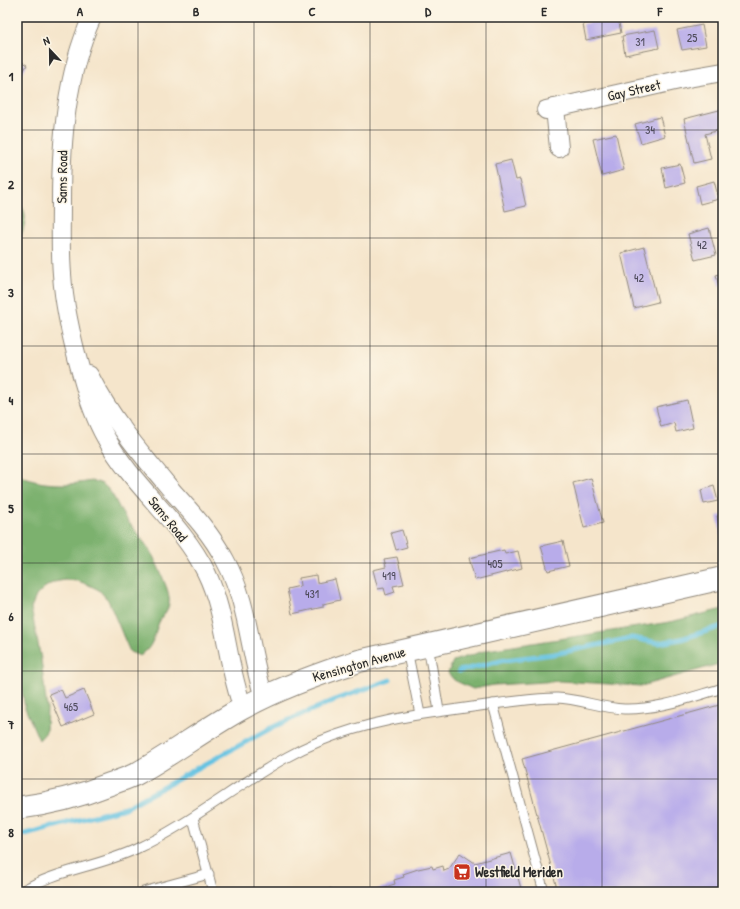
<svg xmlns="http://www.w3.org/2000/svg" width="740" height="909" font-family="'Patrick Hand',sans-serif">
<style>
.forest{fill:#7bb16e;stroke:#536e4c}
.lines{fill:none;stroke-linecap:round;stroke-linejoin:round}
.stream{stroke:#64c2e2;stroke-width:5}
.building{fill:#b8acea}
.service-casing{stroke:#90887b;stroke-width:11}
.minor-casing{stroke:#90887b;stroke-width:20}
.secondary-casing{stroke:#90887b;stroke-width:24}
.service{stroke:#fff;stroke-width:9}
.minor{stroke:#fff;stroke-width:18}
.secondary{stroke:#fff;stroke-width:22}
.grid{fill:none;stroke:#2b2b2b;stroke-width:1;stroke-opacity:0.55}
.labels{text-anchor:middle;stroke-width:3;stroke-linejoin:round;paint-order:stroke}
.number-label{font-size:12px;fill:#4e4b5b}
.street-label{font-size:14px;fill:#2b2b2b;stroke:#fcf5e5}
.poi-label{font-size:14px;font-weight:bold;fill:#2b2b2b;stroke:#fcf5e5;text-anchor:start}
.neatline{fill:none;stroke:#2b2b2b;stroke-width:1.5}
.grid-label{font-size:13px;text-anchor:middle;font-weight:bold;fill:#2b2b2b}
</style>
<rect width="100%" height="100%" fill="#fcf5e5"/>
<filter id="ink" filterUnits="userSpaceOnUse"><feTurbulence type="fractalNoise" baseFrequency=".025" numOctaves="2"/><feDisplacementMap in="SourceGraphic" scale="8" xChannelSelector="R" yChannelSelector="G"/><feConvolveMatrix kernelMatrix="1 2 1 2 8 2 1 2 1" color-interpolation-filters="sRGB"/></filter>
<filter id="wash" filterUnits="userSpaceOnUse"><feTurbulence type="fractalNoise" baseFrequency=".012" numOctaves="4" result="noise"/><feDisplacementMap in="SourceGraphic" scale="16" xChannelSelector="R" yChannelSelector="G"/><feGaussianBlur stdDeviation="0.9" result="paint"/><feColorMatrix in="noise" values="0 0 0 0 0 0 0 0 0 0 0 0 0 0 0 0 0 1.4 0 .05"/><feComposite in="paint" operator="in"/></filter>
<g filter="url(#wash)">
<rect width="100%" height="100%" fill="#f5e5cb"/>
<!-- forest -->
<g class="forest">
<path d="M17,203C33,212 21,234 17,247Z"/>
<path d="M17,473C31,485 62,485 79,483C89,482 92,479 102,484C113,490 117,506 124,516C131,526 140,535 146,545C154,556 159,568 164,581C167,588 170,596 169,604C168,612 160,618 158,625C152,641 154,645 140,656L130,652L108,600L99,590L89,585L78,581L65,580L54,582L44,588L36,596L31,608L41,659L47,709L46,732L39,740L25,708L17,662Z"/>
<polygon points="723,609 723,663 641,686 560,681 494,685 473,689 454,680 448,673 453,661 487,650 670,622"/>
</g>
<g class="lines">
<!-- stream -->
<g class="stream">
<polyline points="459,671 505,660 554,654 632,638 659,643 681,639 723,626"/>
<polyline points="17,836 125,808 273,727 335,700 390,680"/>
</g>
</g>
<g id="blocks">
<!-- building -->
<g class="building">
<polygon points="618,18 621,33 586,40 583,24"/>
<polygon points="702,25 706,46 682,50 677,30"/>
<polygon points="655,30 659,48 625,55 622,36"/>
<polygon points="17,59 27,65 17,82"/>
<polygon points="723,109 723,129 705,134 711,159 694,163 684,119"/>
<polygon points="660,117 665,136 641,143 635,124"/>
<polygon points="616,134 624,170 602,176 593,139"/>
<polygon points="511,160 516,180 520,179 526,206 505,211 495,164"/>
<polygon points="680,164 685,183 666,188 662,168"/>
<polygon points="714,181 719,199 700,204 696,186"/>
<polygon points="709,228 716,255 695,260 688,234"/>
<polygon points="644,247 658,302 634,308 621,253"/>
<polygon points="723,273 723,285 719,286 716,275"/>
<polygon points="687,400 693,428 676,432 674,423 661,427 656,407"/>
<polygon points="591,478 603,523 584,528 573,483"/>
<polygon points="714,486 718,501 704,504 701,490"/>
<polygon points="723,515 723,539 722,539 717,516"/>
<polygon points="402,530 407,547 396,550 391,533"/>
<polygon points="563,541 569,566 548,571 541,546"/>
<polygon points="504,550 505,554 518,551 522,568 475,580 469,558"/>
<polygon points="397,557 404,584 393,586 395,592 386,595 384,588 378,589 373,570 386,567 384,559"/>
<polygon points="316,575 317,583 335,579 340,600 323,604 323,607 292,614 287,589 300,586 299,578"/>
<polygon points="61,689 65,698 84,690 94,714 63,727 49,694"/>
<polygon points="723,704 723,892 558,892 522,759"/>
<polygon points="460,853 475,863 511,853 522,892 368,892 395,884 394,880 404,877 403,874 418,869 432,866 433,869 443,866 444,871 449,869"/>
<polygon points="330,888 338,892 328,892"/>
</g>
</g>
</g>
<g filter="url(#ink)">
<use href="#blocks" fill-opacity="0" stroke="#90887b" stroke-width="1"/>
<g class="lines">
<!-- service casing -->
<g class="service-casing">
<g id="service">
<polyline points="428,645 439,711"/>
<polyline points="407,650 420,714"/>
<polyline points="493,704 544,892"/>
<polyline points="193,818 213,892"/>
<path d="M20,892C55,870 98,867 136,849C190,824 235,786 287,757C333,731 385,719 437,712C459,709 480,706 501,703C520,701 538,698 557,698C580,699 601,708 624,709C658,710 691,697 723,688"/>
<polyline points="143,892 209,874"/>
</g>
</g>
<!-- minor casing -->
<g class="minor-casing">
<g id="minor">
<path d="M92,17C66,75 61,140 61,203C61,226 60,250 62,274C64,307 72,340 81,372C87,395 94,417 106,438C133,487 181,522 206,572C227,615 226,664 243,708"/>
<polyline points="555,108 559,148"/>
<polyline points="546,110 688,78 723,72"/>
<path d="M89,375C111,419 143,456 174,493C193,514 212,535 225,560C249,603 249,652 264,697"/>
</g>
</g>
<!-- secondary casing -->
<g class="secondary-casing">
<path id="secondary" d="M17,808C50,804 80,796 110,784C119,781 128,778 136,774C172,754 205,729 241,709C279,688 318,674 359,661L723,578"/>
</g>
<!-- service -->
<use href="#service" class="service"/>
<!-- minor -->
<use href="#minor" class="minor"/>
<!-- secondary -->
<use href="#secondary" class="secondary"/>
</g>
</g>
<!-- grid -->
<path class="grid" d="M138,17V892M254,17V892M370,17V892M486,17V892M602,17V892M17,130H723M17,238H723M17,346H723M17,454H723M17,563H723M17,671H723M17,779H723"/>
<!-- icons -->
<defs>
<g id="supermarket-square" transform="scale(0.9)"><rect x="-9" y="-9" width="18" height="18" rx="4" fill="#c8321e" stroke="#fcf5e5"/><path d="M-6-5.5h2.5l.6 2H6L4.5 2H-2.5L-4.4-4H-6ZM-1.5 3.2a1.3 1.3 0 1 0 .1 0ZM3 3.2a1.3 1.3 0 1 0 .1 0Z" fill="#fff"/></g>
</defs>
<g fill-rule="evenodd">
<use href="#supermarket-square" x="462" y="872"/>
</g>
<g class="labels">
<!-- number labels -->
<g class="number-label">
<text x="692" y="42">25</text>
<text x="640" y="46">31</text>
<text x="650" y="134">34</text>
<text x="702" y="249">42</text>
<text x="639" y="282">42</text>
<text x="495" y="568">405</text>
<text x="389" y="580">419</text>
<text x="312" y="598">431</text>
<text x="71" y="711">465</text>
</g>
<!-- street labels -->
<g class="street-label">
<text transform="translate(634 90) rotate(-13)" y="5">Gay Street</text>
<text transform="translate(62 177) rotate(-89)" y="5">Sams Road</text>
<text transform="translate(168 519) rotate(51)" y="5">Sams Road</text>
<text transform="translate(359 664) rotate(-16)" y="5">Kensington Avenue</text>
</g>
<!-- poi labels -->
<g class="poi-label">
<text x="475" y="877">Westfield Meriden</text>
</g>
</g>
<!-- margin -->
<rect width="740" height="909" fill="none" stroke="#fcf5e5" stroke-width="44"/>
<!-- north arrow -->
<g transform="translate(50 50) rotate(338)" stroke="#fcf5e5" stroke-width="3" paint-order="stroke">
<path d="M0-3L7 15L0 10L-7 15Z" fill="#2b2b2b"/>
<text y="-6" font-size="11" font-weight="bold" text-anchor="middle" fill="#2b2b2b">N</text>
</g>
<rect x="22" y="22" width="696" height="865" class="neatline"/>
<g class="grid-label">
<text x="80" y="16">A</text>
<text x="196" y="16">B</text>
<text x="312" y="16">C</text>
<text x="428" y="16">D</text>
<text x="544" y="16">E</text>
<text x="660" y="16">F</text>
<text x="11" y="81">1</text>
<text x="11" y="189">2</text>
<text x="11" y="297">3</text>
<text x="11" y="405">4</text>
<text x="11" y="513">5</text>
<text x="11" y="621">6</text>
<text x="11" y="729">7</text>
<text x="11" y="837">8</text>
</g>
</svg>
